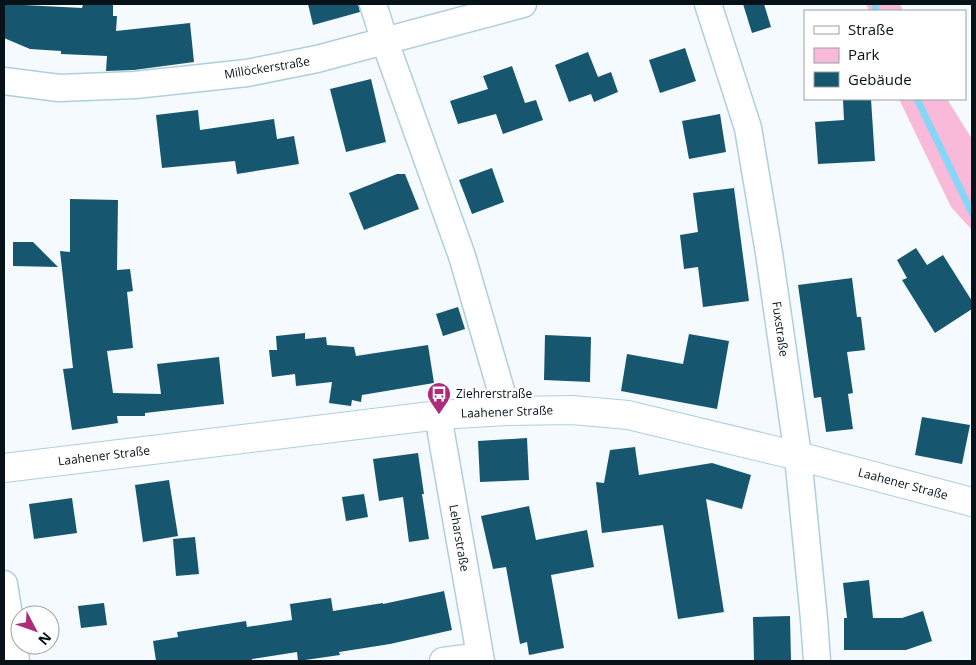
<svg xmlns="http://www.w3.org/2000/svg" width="976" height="665" font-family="'Open Sans',sans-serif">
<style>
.green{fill:#f8bad8}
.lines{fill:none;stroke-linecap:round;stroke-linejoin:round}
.stream{stroke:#86d6f8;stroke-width:7}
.building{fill:#16576f}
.street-casing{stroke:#afcfdd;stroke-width:29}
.secondary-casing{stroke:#afcfdd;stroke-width:30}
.street{stroke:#fff;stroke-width:26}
.secondary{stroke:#fff;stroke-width:28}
.labels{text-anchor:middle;stroke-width:5;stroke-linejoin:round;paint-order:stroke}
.street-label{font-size:12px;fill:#061217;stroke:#fff}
.poi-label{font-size:12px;fill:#061217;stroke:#fff;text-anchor:start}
</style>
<rect width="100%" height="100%" fill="#f4fafd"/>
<!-- green -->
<g class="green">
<polygon points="866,4 900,4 903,11 869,11"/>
<polygon points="899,99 947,99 972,139 972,230 951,207"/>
</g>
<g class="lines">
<!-- stream -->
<g class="stream">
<polyline points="875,4 876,11"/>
<polyline points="917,99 972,213"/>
</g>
</g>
<!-- building -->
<g class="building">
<polygon points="4,4 82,8 83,4 113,4 113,16 117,16 116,31 190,23 194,62 134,70 106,71 107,56 61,54 61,51 30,49 4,38"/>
<polygon points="308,4 358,4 360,12 313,25"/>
<polygon points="743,4 764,4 771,27 752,33"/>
<polygon points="685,48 696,81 660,93 649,60"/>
<polygon points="588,52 598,77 611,72 618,92 594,102 591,94 569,102 555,65"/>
<polygon points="512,66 525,103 536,100 543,120 503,134 496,114 458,124 450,101 488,89 483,76"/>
<polygon points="371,79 386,142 346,152 330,89"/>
<polygon points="857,99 871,99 875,161 818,164 815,122 844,120 843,100"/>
<polygon points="198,110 200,130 274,119 277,139 294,136 299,164 237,174 235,161 162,168 156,115"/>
<polygon points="720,114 726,152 689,159 682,121"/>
<polygon points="492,168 504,202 472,214 459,180"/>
<polygon points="397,174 405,174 419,209 364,230 349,193"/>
<polygon points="734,188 749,301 703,307 698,267 684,269 680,235 698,232 693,193"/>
<polygon points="70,199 118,200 117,270 130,269 133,291 127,292 133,348 107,351 113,393 161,394 157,364 219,357 224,404 145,413 145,416 117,416 118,423 72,430 63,369 73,368 60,251 70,252"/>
<polygon points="13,242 33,242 58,267 13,266"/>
<polygon points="916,248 927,265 943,255 972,301 972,309 935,333 902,280 907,278 897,260"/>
<polygon points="852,278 857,317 861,317 865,350 847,352 853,393 848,394 853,429 826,432 821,397 814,398 798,285"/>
<polygon points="458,307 465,329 443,336 436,314"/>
<polygon points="305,333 305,339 326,337 327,345 354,347 356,356 428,345 434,383 362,395 361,402 352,400 351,406 329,403 332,382 296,386 295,374 272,377 269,350 277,350 276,336"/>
<polygon points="689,334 729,341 717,409 621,391 627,354 683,364"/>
<polygon points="545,335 591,337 590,382 544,380"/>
<polygon points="922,417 970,425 962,464 915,455"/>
<polygon points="527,438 529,480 480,482 478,441"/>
<polygon points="635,447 639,475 712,463 751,475 742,509 706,499 724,612 678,619 663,525 602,533 596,482 604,483 610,450"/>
<polygon points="418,453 424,494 422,494 429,539 409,542 403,497 379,501 373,459"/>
<polygon points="169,480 178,536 143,542 135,485"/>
<polygon points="364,494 368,517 346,521 342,497"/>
<polygon points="72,498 77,533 34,539 29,504"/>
<polygon points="529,506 536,540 587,530 594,567 551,575 564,648 529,655 527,642 520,644 506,567 493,569 481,516"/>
<polygon points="195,537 199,574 176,576 173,539"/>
<polygon points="869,580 873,618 902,618 923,611 932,641 906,650 844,650 844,618 847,618 843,583"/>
<polygon points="444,591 452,630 390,644 339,652 340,655 298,661 297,652 252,659 252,661 156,661 153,641 178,637 177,632 246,621 247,627 292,620 290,604 331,598 333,611 383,603 383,604"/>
<polygon points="104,603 107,625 81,628 78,606"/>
<polygon points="790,616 791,661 754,661 753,617"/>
</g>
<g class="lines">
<!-- street casing -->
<g class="street-casing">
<g id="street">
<polyline points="373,4 385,42 462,256 507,411"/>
<polyline points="708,4 748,128 769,253 798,456 814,619 817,661"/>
<polyline points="4,81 59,88 135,85 247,73 317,59 523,4"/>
<polyline points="439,415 441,433 481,661"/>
<polyline points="4,584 16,661"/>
<polyline points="443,661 480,656"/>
</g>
</g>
<!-- secondary casing -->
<g class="secondary-casing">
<polyline id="secondary" points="4,468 439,415 507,411 572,410 628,415 798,456 972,502"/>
</g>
<!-- street -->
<use href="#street" class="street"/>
<!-- secondary -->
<use href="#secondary" class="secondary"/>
</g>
<!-- icons -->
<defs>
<g id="bus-pin" transform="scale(1.25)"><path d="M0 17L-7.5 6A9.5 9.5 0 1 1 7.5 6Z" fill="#ad2d7a" stroke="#fff"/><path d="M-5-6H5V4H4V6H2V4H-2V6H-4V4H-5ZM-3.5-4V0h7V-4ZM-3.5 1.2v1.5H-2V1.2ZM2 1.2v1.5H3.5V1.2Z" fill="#fff"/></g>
</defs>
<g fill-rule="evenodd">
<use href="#bus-pin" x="439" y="394"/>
</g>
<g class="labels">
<!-- street labels -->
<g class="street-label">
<text transform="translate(267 68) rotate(-9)" y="4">Millöckerstraße</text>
<text transform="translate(780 329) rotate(82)" y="4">Fuxstraße</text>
<text transform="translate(507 412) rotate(-2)" y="4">Laahener Straße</text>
<text transform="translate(104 456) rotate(-7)" y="4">Laahener Straße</text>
<text transform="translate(903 484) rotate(15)" y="4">Laahener Straße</text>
<text transform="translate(459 538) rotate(80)" y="4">Leharstraße</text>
</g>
<!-- poi labels -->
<g class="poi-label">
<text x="456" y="398">Ziehrerstraße</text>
</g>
</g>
<!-- border -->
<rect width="976" height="665" fill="none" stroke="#061217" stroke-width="10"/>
<!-- legend -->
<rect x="804" y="10" width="162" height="90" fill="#ffffff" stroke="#9ba0a2"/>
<rect x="814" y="26" width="25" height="8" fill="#ffffff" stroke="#9ba0a2"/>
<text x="848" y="35" font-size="15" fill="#061217">Straße</text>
<rect x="814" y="48" width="25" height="15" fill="#f8bad8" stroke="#9ba0a2"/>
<text x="848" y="60" font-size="15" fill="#061217">Park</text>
<rect x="814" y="72" width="25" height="15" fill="#16576f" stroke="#9ba0a2"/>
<text x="848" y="85" font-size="15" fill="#061217">Gebäude</text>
<!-- north arrow -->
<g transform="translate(35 630) rotate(131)"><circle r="24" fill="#ffffff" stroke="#9ba0a2"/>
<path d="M0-4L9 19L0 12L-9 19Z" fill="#ad2d7a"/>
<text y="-8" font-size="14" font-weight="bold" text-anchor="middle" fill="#061217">N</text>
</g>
</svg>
